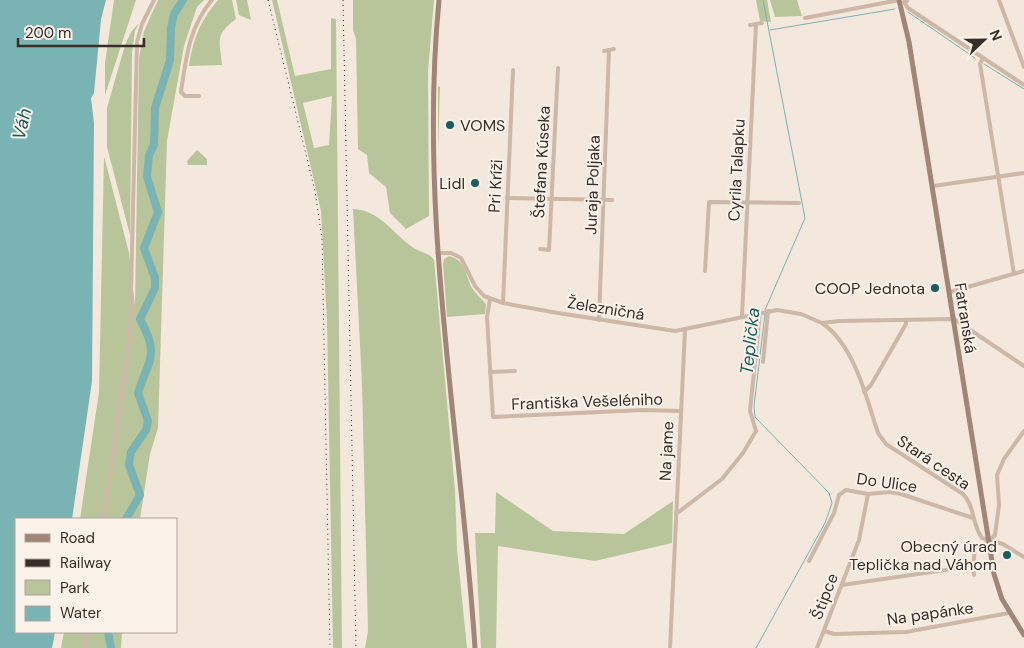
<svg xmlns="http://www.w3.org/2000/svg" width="1024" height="648" font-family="'DM Sans',sans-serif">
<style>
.green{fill:#b8c59b;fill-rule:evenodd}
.water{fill:#79b3b3}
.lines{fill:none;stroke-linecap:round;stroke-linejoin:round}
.stream{stroke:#79b3b3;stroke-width:1}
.river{stroke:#79b3b3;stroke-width:8}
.street{stroke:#cdb7a7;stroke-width:4}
.secondary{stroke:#a18678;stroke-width:5}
.rail{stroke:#392d28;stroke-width:1;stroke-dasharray:1 4;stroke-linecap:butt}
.poi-dot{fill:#1a5d5e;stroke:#fbf2ea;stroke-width:2}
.labels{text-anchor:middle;stroke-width:4;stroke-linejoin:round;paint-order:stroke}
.poi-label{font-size:16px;fill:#392d28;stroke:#fbf2ea;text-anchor:end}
.street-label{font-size:16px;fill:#392d28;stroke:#fbf2ea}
.water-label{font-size:18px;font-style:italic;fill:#1a5d5e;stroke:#fbf2ea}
</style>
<rect width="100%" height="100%" fill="#f4e8dd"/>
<!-- green -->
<g class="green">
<polygon points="114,0 136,0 105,95 105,63"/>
<polygon points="158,0 204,0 197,7 184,46 167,141 158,428 150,454 140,519 80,519 99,392 104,156 129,253 135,306 139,58 144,31"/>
<path d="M218,0H232L236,19C214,36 220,39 222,65L189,66C193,39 200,21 218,0Z"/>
<polygon points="236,0 247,0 251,20 239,15"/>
<path d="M272,0H277L295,76L331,69V18L336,19L342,648H333L327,321L321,211ZM332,96L329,145L314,148L303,103Z"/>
<polygon points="353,0 434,0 428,72 429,216 406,229 390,213 386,187 369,173 367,155 358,149 356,39 353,30"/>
<polygon points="756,0 767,0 771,22 760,21"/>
<polygon points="770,0 797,0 802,16 775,17"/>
<polygon points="139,23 135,31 132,53 130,235 107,147 107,108 125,45 131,32"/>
<polygon points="438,86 440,87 438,153"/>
<polygon points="197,150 207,159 207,165 188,165 187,161"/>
<path d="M353,209C379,210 392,232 411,246C418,252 429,252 434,260L455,490L457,549L467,648H365L368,631L362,384Z"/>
<path d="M449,256C466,260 465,275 472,288C476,294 482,299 486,304L485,314L447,317L443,264L444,259Z"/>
<polygon points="496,492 553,531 624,534 673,501 672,543 595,561 498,546 496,648 481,648 475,533 495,533"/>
<polygon points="64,632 122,632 121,648 61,648"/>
</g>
<!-- water -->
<polygon class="water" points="0,0 106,0 101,19 94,93 91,98 94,123 92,381 72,519 16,519 16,632 55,632 52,648 0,648"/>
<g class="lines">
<!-- stream -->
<g class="stream">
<polyline points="763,0 805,218 765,310"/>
<polyline points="908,12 975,58"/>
<polyline points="770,30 895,9"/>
<polyline points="984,64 1024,89"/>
<polyline points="756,648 825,523 832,503 829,493 755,417 754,406 765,314"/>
</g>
<!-- river -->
<g class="river">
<path d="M126,519L140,495L129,465L131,452L146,430L148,421L138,393C149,358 160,356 140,319L155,288V278L144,248L158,212L147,177L149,155L154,145L155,108L170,60L171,28L174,14L183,0"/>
<polyline points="108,632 111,648"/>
</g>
<!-- street -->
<g class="street">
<polyline points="999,0 1024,67"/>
<polyline points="907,1 907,0"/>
<polyline points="904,2 908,8 1024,85"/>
<polyline points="805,18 899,0"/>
<polyline points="750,25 762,23"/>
<polyline points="604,51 614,49"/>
<polyline points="983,58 980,64 1014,274"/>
<path d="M199,96H185L181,92C186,58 189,27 212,0"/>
<polyline points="933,186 1024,173"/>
<polyline points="507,198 612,200"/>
<polyline points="540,249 549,250 558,68"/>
<polyline points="437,253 451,253 461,258 475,286 484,296 503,303 558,313 675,331 777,310 801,314 822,323 839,321 954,319 1024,366"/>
<polyline points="705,271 709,202 799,203"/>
<polyline points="950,292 1024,271"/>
<polyline points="490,299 487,317 493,417 643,410 681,411"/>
<polyline points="503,303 513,70"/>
<polyline points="742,316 756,24"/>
<polyline points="599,320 609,50"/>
<path d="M822,323C855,346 866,397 878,433L886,444L963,494C975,506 972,525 982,538L1003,544L1024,557"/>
<polyline points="763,362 768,311"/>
<polyline points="490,372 515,371"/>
<polyline points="864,392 871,385 906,324 906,320"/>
<polyline points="676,514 722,479 743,453 756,431 750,411 760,312"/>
<polyline points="104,519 130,333 137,42 142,24 154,0"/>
<polyline points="809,561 834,513 839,495 846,490 868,494 890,492 901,494 973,518"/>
<polyline points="973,566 974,575"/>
<polyline points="842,585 973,566 975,549 989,541 995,535 999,505 997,475 1004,459 1024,431"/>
<polyline points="824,631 834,634 906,632 1009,613"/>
<polyline points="85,648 87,632"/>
<polyline points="670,648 685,330"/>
<polyline points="817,648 859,540 868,494"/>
</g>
<!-- secondary -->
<g class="secondary">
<path d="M439,0C418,217 461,432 475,648"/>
<polyline points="899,0 909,42 994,574 1002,599 1024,635"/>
</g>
<!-- rail -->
<g class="rail">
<polyline points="268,0 315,191 322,239 330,648"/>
<polyline points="343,0 356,648"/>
</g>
</g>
<!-- markers -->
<g class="poi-dot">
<circle cx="450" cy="125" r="5"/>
<circle cx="475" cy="183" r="5"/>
<circle cx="935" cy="288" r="5"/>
<circle cx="1007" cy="555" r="5"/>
</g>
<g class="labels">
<!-- poi labels -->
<g class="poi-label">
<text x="460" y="131" text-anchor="start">VOMS</text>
<text x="465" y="189">Lidl</text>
<text x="925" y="294">COOP Jednota</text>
<text x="997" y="552">Obecný úrad<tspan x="997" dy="18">Teplička nad Váhom</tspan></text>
</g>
<!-- street labels -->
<g class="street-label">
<text transform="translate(541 162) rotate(-87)" y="6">Štefana Kúseka</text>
<text transform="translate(736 170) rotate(-87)" y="6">Cyrila Talapku</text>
<text transform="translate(592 185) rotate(-88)" y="6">Juraja Poljaka</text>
<text transform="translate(495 186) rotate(-87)" y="6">Pri Kríži</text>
<text transform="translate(606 308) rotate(9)" y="6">Železničná</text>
<text transform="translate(966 318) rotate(81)" y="6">Fatranská</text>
<text transform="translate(587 401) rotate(-2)" y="6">Františka Vešeléniho</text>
<text transform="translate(666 451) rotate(-87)" y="6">Na jame</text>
<text transform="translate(934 462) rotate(34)" y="6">Stará cesta</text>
<text transform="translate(887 482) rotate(8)" y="6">Do Ulice</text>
<text transform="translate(824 596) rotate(-69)" y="6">Štipce</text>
<text transform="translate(930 613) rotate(-8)" y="6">Na papánke</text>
</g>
<!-- water labels -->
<g class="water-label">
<text transform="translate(22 124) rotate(-77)" y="6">Váh</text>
<text transform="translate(750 341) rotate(-84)" y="6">Teplička</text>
</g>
</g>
<!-- legend -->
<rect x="15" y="518" width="162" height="115" fill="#fbf2ea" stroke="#ada39c"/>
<rect x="25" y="534" width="25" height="8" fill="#a18678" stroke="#ada39c"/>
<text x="60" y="543" font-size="15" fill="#392d28">Road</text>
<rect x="25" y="559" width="25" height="8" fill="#392d28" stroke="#ada39c"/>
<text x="60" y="568" font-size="15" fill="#392d28">Railway</text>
<rect x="25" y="580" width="25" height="15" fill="#b8c59b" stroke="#ada39c"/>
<text x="60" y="593" font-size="15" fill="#392d28">Park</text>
<rect x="25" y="606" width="25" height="15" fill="#79b3b3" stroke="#ada39c"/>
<text x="60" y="618" font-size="15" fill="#392d28">Water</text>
<!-- north arrow -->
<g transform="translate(984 40) rotate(68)" stroke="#fbf2ea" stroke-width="4" paint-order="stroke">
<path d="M0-4L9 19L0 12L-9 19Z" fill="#392d28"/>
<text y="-8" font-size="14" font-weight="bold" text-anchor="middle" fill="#392d28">N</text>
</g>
<!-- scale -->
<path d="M18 38v8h126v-8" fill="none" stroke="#392d28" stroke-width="2.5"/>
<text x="25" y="38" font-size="15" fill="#392d28" stroke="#fbf2ea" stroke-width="4" paint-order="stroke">200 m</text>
</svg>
